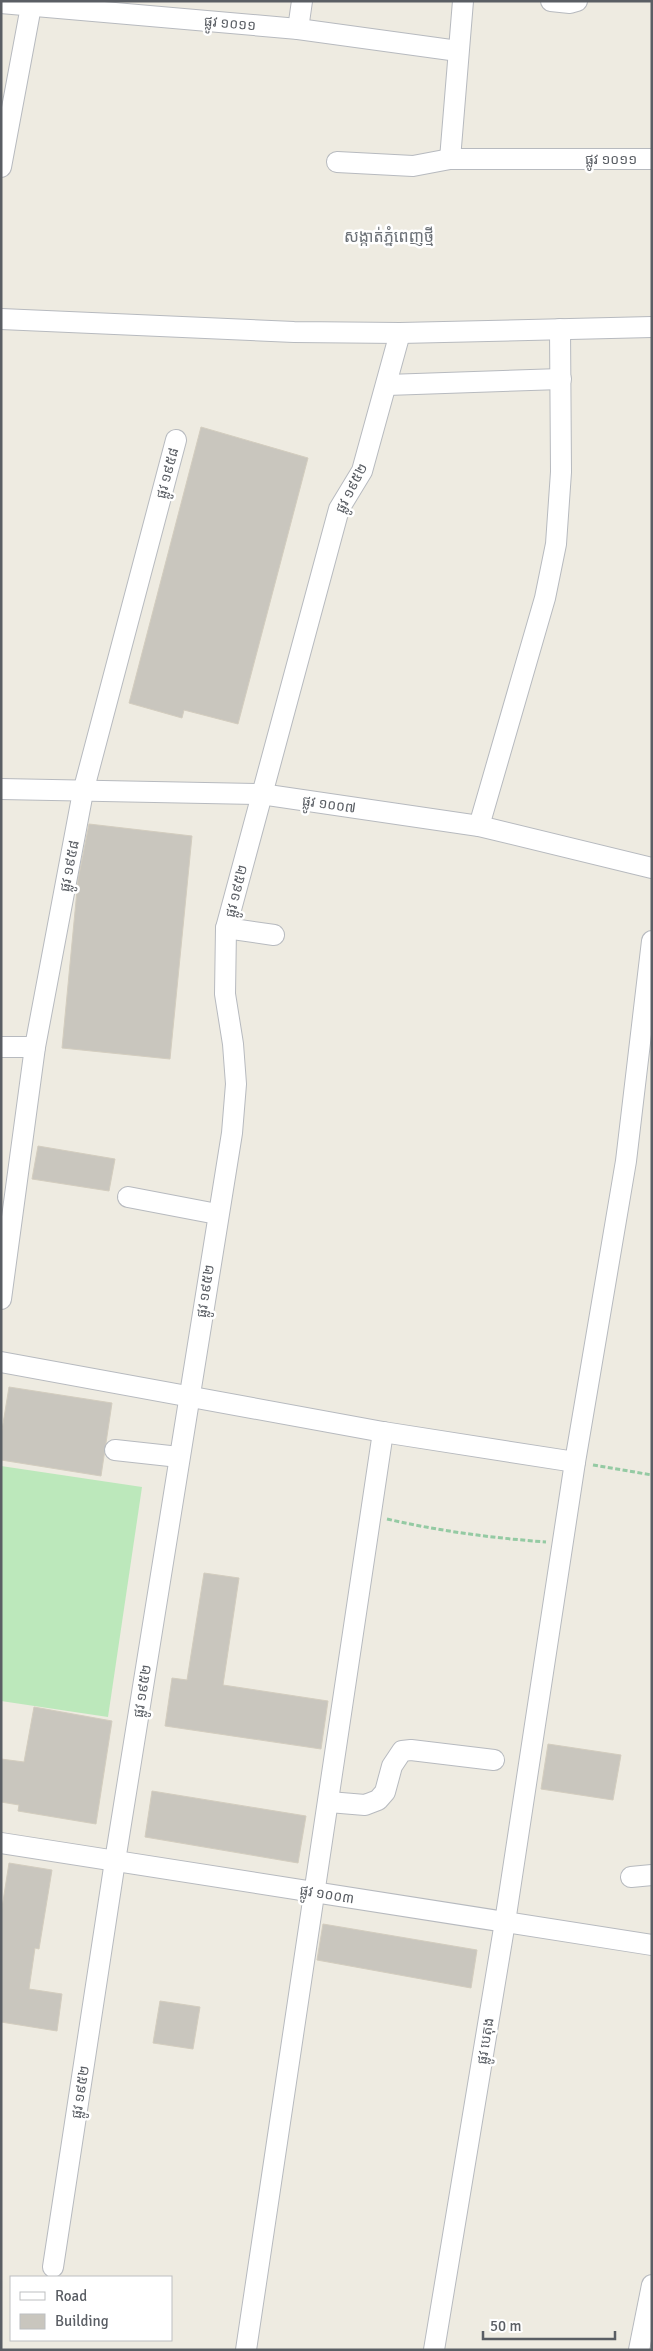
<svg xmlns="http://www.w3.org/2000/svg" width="653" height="2351" font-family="Signika,'Noto Sans Khmer',sans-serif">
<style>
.grass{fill:#bce8bb}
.building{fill:#c9c6be;stroke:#d3cdbf}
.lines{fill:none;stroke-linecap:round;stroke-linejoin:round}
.minor-casing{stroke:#b7babf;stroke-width:22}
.path{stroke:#94caa3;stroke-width:3;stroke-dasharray:5 2.5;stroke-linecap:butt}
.minor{stroke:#fff;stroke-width:20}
.labels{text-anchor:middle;stroke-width:5;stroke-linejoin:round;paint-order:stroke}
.street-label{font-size:14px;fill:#5a5e64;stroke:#fff}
.quarter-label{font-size:16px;fill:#6b7076;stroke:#fff}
</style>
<rect width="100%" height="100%" fill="#eeebe1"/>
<!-- grass -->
<polygon class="grass" points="1,1466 142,1487 108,1717 1,1701"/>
<!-- building -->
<g class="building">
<polygon points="201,427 308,458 238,724 184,710 182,718 129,703"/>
<polygon points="89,824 192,836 170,1059 62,1048 78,880"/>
<polygon points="38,1146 115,1159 109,1191 32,1179"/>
<polygon points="9,1387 112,1403 101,1476 1,1460 1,1436"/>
<polygon points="204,1573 239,1578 223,1685 328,1701 321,1749 165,1726 172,1678 187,1680"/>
<polygon points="34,1707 112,1721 96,1824 18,1811 19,1805 1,1802 1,1759 24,1762"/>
<polygon points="548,1744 621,1755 613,1800 541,1789"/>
<polygon points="152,1791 306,1816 298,1863 145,1837"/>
<polygon points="9,1863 52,1870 39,1949 35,1948 29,1989 62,1994 57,2031 1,2022 1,1914"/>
<polygon points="323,1924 477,1950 471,1988 317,1960"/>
<polygon points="160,2001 200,2007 193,2049 153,2043"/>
</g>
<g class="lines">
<!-- minor casing -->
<g class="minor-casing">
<g id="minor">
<polyline points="551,1 570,3 577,1"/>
<polyline points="1,3 298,29 458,51"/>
<polyline points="298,29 302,1"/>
<polyline points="450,159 463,1"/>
<polyline points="337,162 413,166 450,159 652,159"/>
<polyline points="1,167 32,1"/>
<polyline points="1,319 294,332 400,333 652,327"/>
<polyline points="387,385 561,379"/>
<polyline points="1,789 261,794 479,826 652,868"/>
<polyline points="479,826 545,598 556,544 561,472 560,329"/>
<polyline points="226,928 274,935"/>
<polyline points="1,1047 35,1047"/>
<polyline points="128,1197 217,1214"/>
<polyline points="1,1299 35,1047 83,792 176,440"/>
<polyline points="1,1362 383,1432 575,1462"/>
<polyline points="115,1450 179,1457"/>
<polyline points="329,1802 365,1805 378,1800 385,1792 392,1766 402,1751 411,1750 494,1760"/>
<polyline points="1,1843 652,1945"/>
<polyline points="631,1877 652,1875"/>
<polyline points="53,2267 115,1861 232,1133 236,1084 233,1044 225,994 226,928 339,509 362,471 400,333"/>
<polyline points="246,2350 383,1432"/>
<polyline points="434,2350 505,1922 575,1462 626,1161 652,941"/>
<polyline points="639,2350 652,2285"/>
</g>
</g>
<!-- path -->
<g class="path">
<polyline points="593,1465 652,1475"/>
<path d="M387,1519C439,1531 492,1538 546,1542"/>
</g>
<!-- minor -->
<use href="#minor" class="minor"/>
</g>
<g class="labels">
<!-- street labels -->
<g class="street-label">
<text transform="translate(230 23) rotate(5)" y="5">ផ្លូវ ១០១១</text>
<text x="611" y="164">ផ្លូវ ១០១១</text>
<text transform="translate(167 473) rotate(-75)" y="5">ផ្លូវ ១៩៥៨</text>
<text transform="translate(351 488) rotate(-63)" y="5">ផ្លូវ ១៩៥២</text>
<text transform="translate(329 804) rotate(8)" y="5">ផ្លូវ ១០០៧</text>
<text transform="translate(69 866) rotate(-79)" y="5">ផ្លូវ ១៩៥៨</text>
<text transform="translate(236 891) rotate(-76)" y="5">ផ្លូវ ១៩៥២</text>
<text transform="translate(205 1291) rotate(-81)" y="5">ផ្លូវ ១៩៥២</text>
<text transform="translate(142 1691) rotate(-81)" y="5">ផ្លូវ ១៩៥២</text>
<text transform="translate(327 1894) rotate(9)" y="5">ផ្លូវ ១០០៣</text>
<text transform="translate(485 2041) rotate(-81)" y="5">ផ្លូវ បេតុង</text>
<text transform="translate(80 2092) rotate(-81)" y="5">ផ្លូវ ១៩៥២</text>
</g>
<!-- quarter labels -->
<g class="quarter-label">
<text x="389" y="242">សង្កាត់ភ្នំពេញថ្មី</text>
</g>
</g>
<!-- border -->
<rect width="653" height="2351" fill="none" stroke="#5a5e64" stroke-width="5"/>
<!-- legend -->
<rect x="10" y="2276" width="162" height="65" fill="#ffffff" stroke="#bdbfc1"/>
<rect x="20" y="2292" width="25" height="8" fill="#ffffff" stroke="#bdbfc1"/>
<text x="55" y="2301" font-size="15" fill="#5a5e64">Road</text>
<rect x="20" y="2314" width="25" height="15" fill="#c9c6be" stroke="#bdbfc1"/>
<text x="55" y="2326" font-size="15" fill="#5a5e64">Building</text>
<!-- scale -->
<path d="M483 2331v8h132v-8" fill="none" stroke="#5a5e64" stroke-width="2.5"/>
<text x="490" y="2331" font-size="15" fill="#5a5e64" stroke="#ffffff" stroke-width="4" paint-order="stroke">50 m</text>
</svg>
